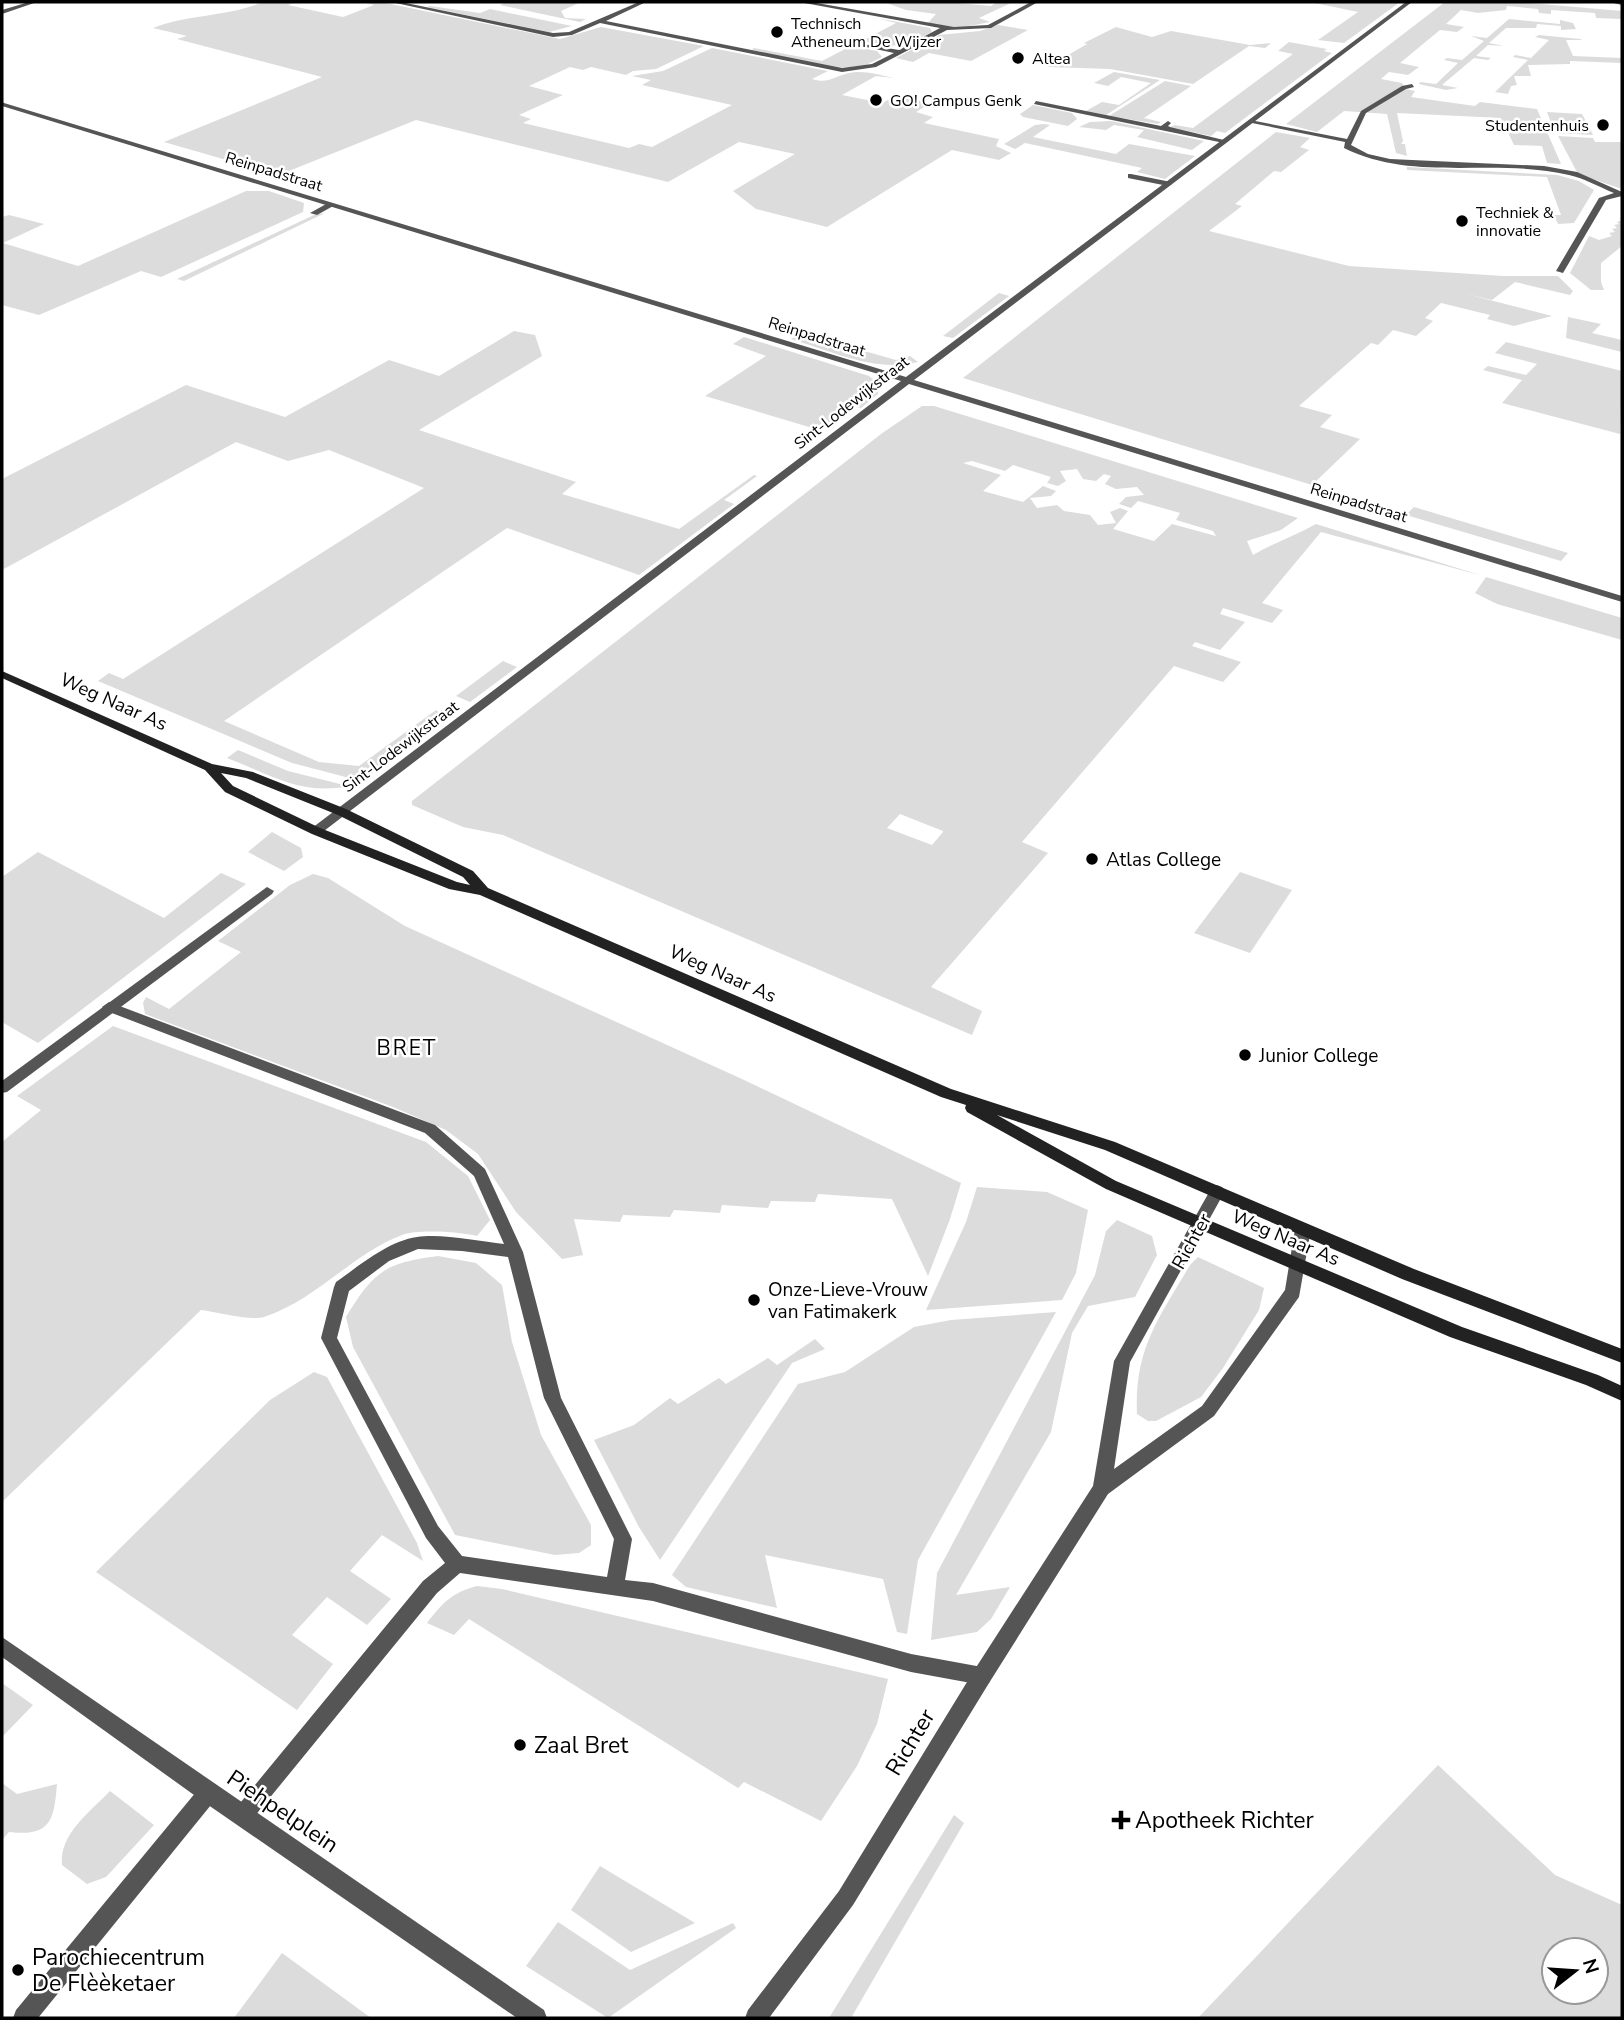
<svg xmlns="http://www.w3.org/2000/svg" width="1624" height="2020" font-family="'Nunito Sans',sans-serif">
<style>
.green{fill:#dcdcdc;fill-rule:evenodd}
.lines{fill:none;stroke-linecap:round;stroke-linejoin:round}
.service{fill:#555;fill-rule:evenodd}
.minor{fill:#555;fill-rule:evenodd}
.tertiary{fill:#555;fill-rule:evenodd}
.secondary{fill:#222;fill-rule:evenodd}
.poi-dot{fill:#000;stroke:#fff;stroke-width:2.5}
.labels{text-anchor:middle;stroke-width:5;stroke-linejoin:round;paint-order:stroke}
.far-poi-label{font-size:16px;fill:#000;stroke:#fff;text-anchor:start}
.far-street-label{font-size:16px;fill:#000;stroke:#fff}
.street-label{font-size:19px;fill:#000;stroke:#fff}
.poi-label{font-size:19px;fill:#000;stroke:#fff;text-anchor:start}
.neighbourhood-label{font-size:21px;letter-spacing:2px;fill:#000;stroke:#fff}
.near-street-label{font-size:23px;fill:#000;stroke:#fff}
.near-poi-label{font-size:23px;fill:#000;stroke:#fff;text-anchor:start}
</style>
<rect width="100%" height="100%" fill="#fff"/>
<!-- green -->
<g class="green">
<path d="M263,2H296L288,5L343,17L374,5L362,2H381L560,39L601,27L704,46L656,69L633,71L626,75L591,67L583,70L570,67L529,86L563,95L519,115L531,119L523,123L629,148L639,144L652,147L732,105L642,85L651,80L632,76L663,71L712,48L828,71L812,79C828,84 833,77 849,73C864,70 879,75 894,78L876,76L842,95L882,103L896,96L931,103L916,112L933,117L924,123L999,139L996,146L1011,153L999,160L952,150L827,227L756,209L733,191L795,154L739,142L668,182L416,120L279,175L164,142L322,77L177,39L187,36L153,28C188,14 229,17 263,2Z"/>
<polygon points="507,2 581,2 561,11 565,18 586,19 580,22 500,5"/>
<polygon points="884,2 946,2 991,6 997,2 1013,2 979,18 990,22 959,28 928,23 936,14 906,10"/>
<polygon points="1310,2 1400,2 1344,43 1318,40 1358,12"/>
<polygon points="1445,2 1517,2 1622,11 1622,19 1596,18 1595,13 1551,10 1551,14 1539,13 1538,9 1507,6 1506,10 1478,13 1461,10 1446,24 1464,27 1457,32 1440,30 1400,63 1419,67 1408,75 1389,72 1381,79 1402,83 1406,89 1415,91 1411,97 1475,106 1480,102 1537,109 1561,164 1547,163 1542,146 1514,145 1501,118 1397,113 1403,141 1401,144 1405,144 1407,156 1396,153 1387,114 1344,111 1317,132 1286,124"/>
<polygon points="430,6 480,13 490,9 572,26 549,32 427,7"/>
<path d="M877,18L930,28L932,32C902,48 895,48 862,41L896,23Z"/>
<polygon points="1509,19 1560,24 1560,20 1573,23 1576,29 1561,30 1561,26 1537,24 1536,28 1506,28 1489,43 1504,46 1488,45 1476,56 1491,58 1488,60 1474,58 1442,85 1458,88 1446,90 1419,84 1420,82 1436,84 1458,63 1444,60 1447,58 1462,60 1484,41 1471,36 1487,38"/>
<polygon points="998,25 1028,30 971,61 929,53 913,62 896,58 939,35 980,31"/>
<polygon points="1116,27 1152,37 1171,31 1250,45 1271,43 1265,48 1249,46 1193,84 1110,69 1048,67 1087,44 1084,43"/>
<polygon points="1539,35 1580,39 1582,40 1566,40 1573,56 1622,58 1622,63 1570,61 1570,64 1528,65 1531,76 1514,76 1517,85 1511,86 1508,94 1495,92 1528,60 1513,57 1515,55 1531,58 1549,40 1535,37"/>
<polygon points="1289,42 1327,49 1324,51 1332,53 1225,133 1217,131 1211,136 1170,127 1175,125 1193,128 1293,54 1278,51"/>
<polygon points="851,46 877,51 882,57 864,66 835,68 752,50 754,48 822,61"/>
<polygon points="1114,72 1160,80 1106,115 1086,111 1102,102 1119,105 1151,83 1121,77 1108,86 1094,83"/>
<polygon points="1165,81 1191,86 1144,118 1161,122 1158,124 1109,116"/>
<polygon points="1033,105 1072,113 1077,119 1068,126 1023,117 1020,114"/>
<polygon points="1547,112 1582,114 1593,135 1555,133"/>
<polygon points="1111,121 1204,141 1192,150 1137,137 1144,130 1114,125 1106,130 1079,127 1090,122"/>
<polygon points="1044,124 1050,125 1033,137 1116,154 1129,144 1195,156 1165,179 1137,172 1142,168 1025,143 1015,149 1004,144 1035,125"/>
<polygon points="1276,132 1310,138 1300,147 1309,150 1281,172 1274,171 1235,204 1242,206 1209,231 1349,266 1503,276 1558,276 1573,291 1570,295 1515,282 1492,300 1466,294 1552,316 1514,326 1487,319 1490,315 1441,303 1425,318 1433,321 1416,336 1393,330 1378,345 1371,343 1299,406 1332,415 1320,427 1360,439 1312,485 963,378"/>
<polygon points="1558,136 1593,138 1595,142 1622,142 1622,189 1578,174"/>
<polygon points="1407,167 1557,175 1579,181 1594,190 1574,223 1558,224 1554,215 1561,215 1547,177 1407,170"/>
<polygon points="246,191 269,191 304,203 303,212 161,277 141,271 39,315 2,305 2,217 9,215 44,224 3,243 78,266"/>
<polygon points="325,213 184,281 177,279 314,215"/>
<polygon points="1619,218 1622,218 1622,246 1601,263 1601,282 1604,290 1591,290 1570,273 1589,236 1599,240 1612,236 1609,233 1615,232 1612,229 1617,228 1614,225 1619,224 1617,222 1622,220"/>
<polygon points="999,293 1009,296 953,338 943,336"/>
<polygon points="1568,317 1601,324 1592,333 1622,340 1622,352 1566,338"/>
<polygon points="514,331 535,335 542,356 419,430 576,482 562,494 679,529 754,475 757,476 724,500 734,504 639,575 507,528 224,721 319,762 359,766 436,710 441,714 414,733 422,737 361,781 292,763 98,681 109,673 123,679 424,488 329,450 288,461 236,442 2,570 2,479 186,385 285,417 389,360 439,376"/>
<path d="M801,333L896,360L910,356L918,362C876,373 831,351 791,339Z"/>
<polygon points="744,337 869,376 879,384 878,394 861,408 851,406 819,430 705,396 766,356 733,344"/>
<polygon points="1506,342 1622,371 1620,434 1502,403 1522,380 1483,370 1488,366 1526,375 1537,364 1495,353"/>
<path d="M922,406H934L1298,518L1281,530L1247,541L1253,555C1273,543 1295,536 1316,524L1483,576L1321,532L1262,603L1283,610L1272,623L1223,608L1220,614L1245,622L1220,650L1195,642L1192,646L1241,662L1223,682L1174,666L1022,842L1048,853L931,987L982,1011L972,1035L503,835L463,827L412,805V801L881,434ZM972,461L1005,471L1013,465L1051,477L1047,483L1058,486L1066,481L1060,471L1077,469L1083,479L1096,481L1104,474L1111,476L1105,484L1116,489L1137,487L1144,495L1126,497L1119,504L1131,508L1138,501L1180,513L1176,520L1213,531L1216,536L1172,524L1154,541L1113,529L1128,511L1120,508L1110,512L1116,523L1098,525L1090,515L1064,511L1057,505L1037,508L1030,498L1051,496L1056,491L1043,486L1023,502L983,491L1001,475L963,463ZM900,814L943,831V832L932,845L887,828Z"/>
<polygon points="1414,507 1568,553 1561,561 1406,515"/>
<polygon points="1486,577 1622,618 1622,640 1497,604 1475,593"/>
<polygon points="503,661 517,667 470,702 456,696"/>
<path d="M238,750L288,771L348,786C302,796 269,774 227,758Z"/>
<polygon points="272,832 301,848 303,857 284,871 248,852"/>
<polygon points="38,852 164,918 221,873 246,884 38,1043 2,1022 2,877"/>
<polygon points="1240,872 1292,890 1250,953 1194,933"/>
<polygon points="313,874 328,878 405,926 742,1079 961,1183 950,1219 928,1276 892,1199 818,1194 815,1202 771,1201 768,1208 722,1205 720,1213 674,1210 670,1217 623,1215 620,1222 574,1219 583,1255 562,1259 516,1212 478,1154 446,1130 393,1107 145,1014 143,1003 146,997 169,1009 241,952 218,941 290,885"/>
<path d="M113,1026L426,1142L468,1176L490,1220L477,1236C459,1232 419,1229 402,1235C352,1254 316,1300 264,1317C251,1321 216,1312 201,1310L2,1502V1142L41,1110L17,1096Z"/>
<polygon points="977,1187 1047,1192 1088,1210 1076,1273 1062,1300 926,1310 966,1222"/>
<polygon points="1117,1220 1152,1236 1157,1255 1135,1297 1088,1306 1072,1333 1051,1432 956,1595 1010,1587 991,1619 977,1632 931,1640 937,1573 1095,1275 1106,1231"/>
<path d="M438,1256L476,1263L502,1285L512,1342L541,1435L591,1525V1545L579,1553L555,1555L455,1535L353,1347L346,1317C374,1271 385,1263 438,1256Z"/>
<path d="M1198,1257L1264,1288L1259,1310L1223,1368L1201,1397L1156,1421H1148L1137,1414C1134,1349 1159,1318 1190,1265Z"/>
<polygon points="1056,1312 918,1560 907,1634 897,1632 883,1579 765,1555 777,1608 686,1587 672,1575 798,1384 845,1372 914,1327 951,1320"/>
<polygon points="815,1339 825,1349 792,1363 660,1560 639,1527 594,1440 634,1425 670,1398 678,1404 719,1378 726,1384 768,1358 777,1365"/>
<polygon points="314,1372 327,1377 417,1543 423,1561 382,1535 350,1571 391,1599 367,1625 327,1597 292,1635 333,1664 297,1710 96,1572 270,1400"/>
<path d="M477,1586L502,1589L888,1679L877,1724L857,1766L821,1821L744,1782L738,1788L469,1619L454,1635L427,1623C442,1603 453,1592 477,1586Z"/>
<polygon points="2,1683 33,1705 2,1737"/>
<path d="M1438,1765L1555,1875L1622,1905V2018H1198ZM1596,1950V1992H1554V1950Z"/>
<path d="M2,1783L17,1794L57,1784C54,1820 51,1837 9,1832L2,1840Z"/>
<path d="M110,1791L154,1825L106,1877L87,1884L62,1865C59,1834 90,1812 110,1791Z"/>
<polygon points="954,1815 964,1823 851,2018 829,2018"/>
<polygon points="600,1866 695,1923 631,1952 571,1910"/>
<polygon points="558,1922 630,1970 733,1923 736,1928 608,2018 526,1966"/>
<polygon points="282,1953 371,2018 234,2018"/>
</g>
<g class="lines">
<!-- service -->
<g class="service">
<polygon points="391,2 401,2 553,33 569,32 639,2 646,2 606,21 842,68 872,64 894,53 857,45 857,43 899,50 940,28 799,2 811,2 954,27 988,25 1031,2 1038,2 991,28 947,30 876,67 842,72 600,23 572,35 553,37"/>
<path d="M1412,84L1414,87L1406,89L1366,113L1351,145L1368,154L1390,159L1544,166L1577,172L1622,192V196L1606,200L1563,273L1556,271L1599,198L1614,193C1599,187 1584,178 1569,175C1495,157 1414,183 1344,148L1345,142L1247,122L1250,120L1347,139L1361,111L1402,86Z"/>
<polygon points="1036,101 1161,126 1168,121 1171,123 1168,126 1170,127 1228,141 1224,143 1034,104"/>
<polygon points="1131,174 1171,182 1172,184 1168,186 1128,178 1128,174"/>
<polygon points="328,203 335,205 317,215 310,213"/>
<path d="M109,1002L435,1125L485,1169L523,1252L561,1398L632,1539L625,1580L653,1583L911,1654L982,1667L989,1669L992,1676L989,1683L982,1685L911,1672L653,1601L460,1573L437,1593L250,1822L243,1825L236,1822L233,1815L236,1808L423,1581L445,1563L426,1538L321,1338L334,1287L336,1282C359,1266 388,1241 417,1237C440,1233 479,1241 504,1244L474,1176L425,1133L104,1010L102,1007ZM418,1249L462,1251L508,1257L544,1398L614,1539L607,1577L462,1556L438,1526L337,1338L349,1291L389,1261Z"/>
<polygon points="208,1783 215,1786 218,1793 215,1800 38,2018 13,2018 16,2010 201,1786"/>
</g>
<!-- minor -->
<g class="minor">
<polygon points="29,2 37,2 2,14 2,10"/>
<polygon points="1406,2 1412,2 914,380 1622,596 1622,602 909,384 320,834 316,835 310,831 312,828 901,381 2,106 2,102 4,103 906,377"/>
<polygon points="267,887 274,891 272,894 7,1092 2,1093 2,1081"/>
<polygon points="1217,1185 1222,1187 1225,1191 1130,1362 1114,1469 1202,1406 1285,1290 1295,1229 1297,1225 1303,1223 1309,1225 1311,1229 1299,1297 1214,1416 1108,1494 989,1683 853,1905 769,2018 745,2018 748,2010 839,1891 975,1669 1093,1486 1114,1361 1212,1187"/>
<polygon points="2,1637 544,2010 547,2018 517,2018 201,1800 2,1657"/>
</g>
<!-- tertiary -->
<polygon class="tertiary" points="1609,2 1622,2 1622,5"/>
<!-- secondary -->
<path class="secondary" d="M2,671L212,764L253,772L346,809L473,871L488,888L951,1089L1115,1142L1414,1269L1622,1349V1363L1402,1279L1105,1150L997,1115L1116,1181L1462,1327L1598,1375L1622,1386V1401L1586,1385L1450,1337L1106,1189L967,1112L965,1108L966,1105L941,1097L480,895L449,889L312,834L225,792L205,770L2,678ZM221,773L246,778L338,815L463,877L470,885L457,882L320,828L233,786Z"/>
</g>
<!-- markers -->
<g class="poi-dot">
<circle cx="777" cy="32" r="7"/>
<circle cx="1018" cy="58" r="7"/>
<circle cx="876" cy="100" r="7"/>
<circle cx="1603" cy="125" r="7"/>
<circle cx="1462" cy="221" r="7"/>
<circle cx="1092" cy="859" r="7"/>
<circle cx="1245" cy="1055" r="7"/>
<circle cx="754" cy="1300" r="7"/>
<circle cx="520" cy="1745" r="7"/>
<path d="M1117.5 1809.5h7v7h7v7h-7v7h-7v-7h-7v-7h7z"/>
<circle cx="18" cy="1970" r="7"/>
</g>
<g class="labels">
<!-- far-poi labels -->
<g class="far-poi-label">
<text x="791" y="29">Technisch<tspan x="791" dy="18">Atheneum De Wijzer</tspan></text>
<text x="1032" y="64">Altea</text>
<text x="890" y="106">GO! Campus Genk</text>
<text x="1589" y="131" text-anchor="end">Studentenhuis</text>
<text x="1476" y="218">Techniek &amp;<tspan x="1476" dy="18">innovatie</tspan></text>
</g>
<!-- far-street labels -->
<g class="far-street-label">
<text transform="translate(274 171) rotate(17)" y="6">Reinpadstraat</text>
<text transform="translate(817 336) rotate(17)" y="6">Reinpadstraat</text>
<text transform="translate(851 402) rotate(-38)" y="6">Sint-Lodewijkstraat</text>
<text transform="translate(1359 502) rotate(17)" y="6">Reinpadstraat</text>
<text transform="translate(400 746) rotate(-37)" y="6">Sint-Lodewijkstraat</text>
</g>
<!-- street labels -->
<g class="street-label">
<text transform="translate(114 701) rotate(24)" y="7">Weg Naar As</text>
<text transform="translate(723 973) rotate(24)" y="7">Weg Naar As</text>
<text transform="translate(1286 1237) rotate(23)" y="7">Weg Naar As</text>
<text transform="translate(1191 1241) rotate(-61)" y="7">Richter</text>
</g>
<!-- poi labels -->
<g class="poi-label">
<text x="1106" y="866">Atlas College</text>
<text x="1259" y="1062">Junior College</text>
<text x="768" y="1296">Onze-Lieve-Vrouw<tspan x="768" dy="22">van Fatimakerk</tspan></text>
</g>
<!-- neighbourhood labels -->
<g class="neighbourhood-label">
<text x="407" y="1055">BRET</text>
</g>
<!-- near-street labels -->
<g class="near-street-label">
<text transform="translate(910 1742) rotate(-59)" y="8">Richter</text>
<text transform="translate(283 1811) rotate(34)" y="8">Piehpelplein</text>
</g>
<!-- near-poi labels -->
<g class="near-poi-label">
<text x="534" y="1753">Zaal Bret</text>
<text x="1135" y="1828">Apotheek Richter</text>
<text x="32" y="1965">Parochiecentrum<tspan x="32" dy="26">De Flèèketaer</tspan></text>
</g>
</g>
<!-- border -->
<rect width="1624" height="2020" fill="none" stroke="#000000" stroke-width="7"/>
<!-- north arrow -->
<g transform="translate(1575 1971) rotate(73)"><circle r="33" fill="#ffffff" stroke="#999999" stroke-width="2"/>
<path d="M0-5L12 26L0 18L-12 26Z" fill="#000000"/>
<text y="-10" font-size="19" font-weight="bold" text-anchor="middle" fill="#000000">N</text>
</g>
</svg>
